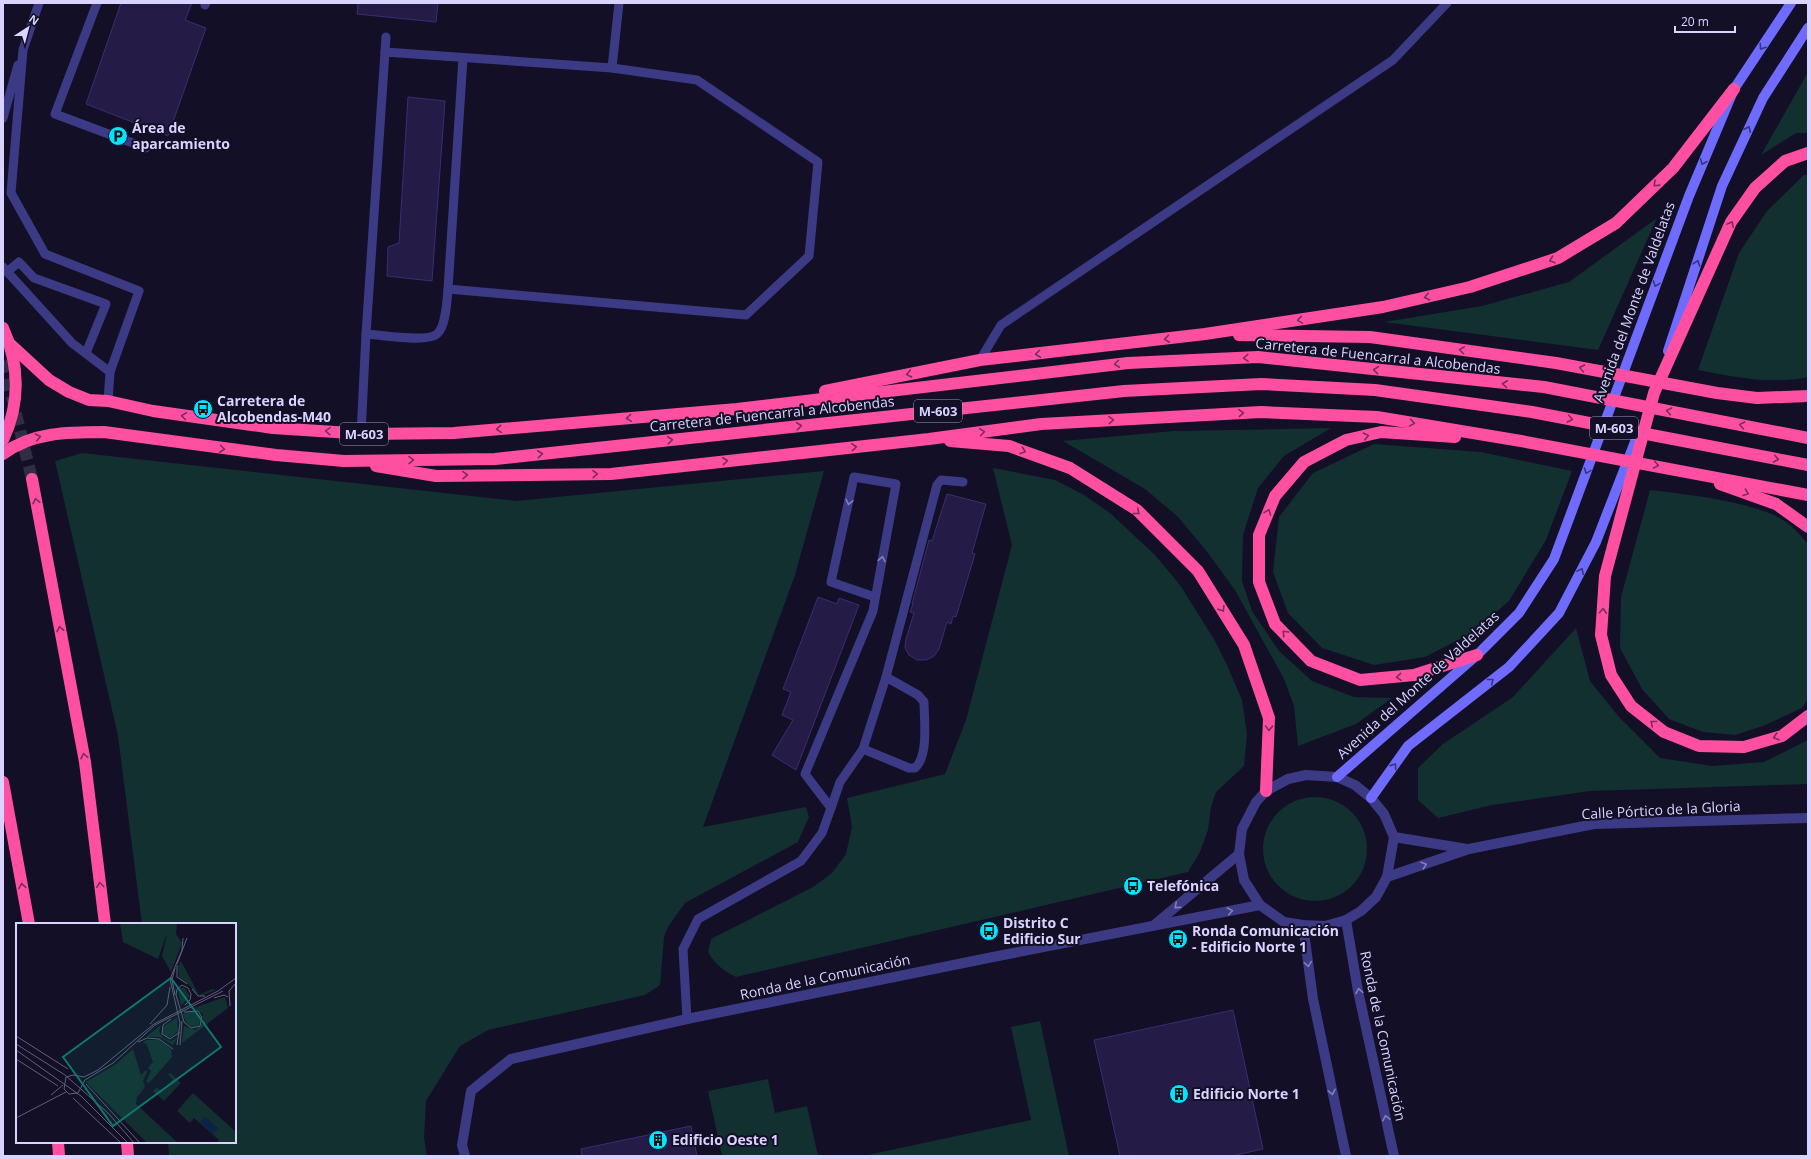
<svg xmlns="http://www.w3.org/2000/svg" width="1811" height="1159" font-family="'Open Sans',sans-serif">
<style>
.green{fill:#12302f}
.building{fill:#241b47;stroke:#3b2d73}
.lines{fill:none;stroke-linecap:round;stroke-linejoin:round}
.highway-tunnel{stroke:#312d47;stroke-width:12;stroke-dasharray:12 6;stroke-linecap:butt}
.lane{stroke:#3d3a85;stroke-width:9}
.street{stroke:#3d3a85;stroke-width:10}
.secondary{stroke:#6f6bff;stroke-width:10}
.highway{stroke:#ff4fa3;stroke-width:12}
.oneway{stroke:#38347d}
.oneway2{stroke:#7d2c5e}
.oneway3{stroke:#837fbc}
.labels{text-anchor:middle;stroke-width:4;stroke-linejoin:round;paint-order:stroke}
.shield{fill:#130f26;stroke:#9e99be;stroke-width:1}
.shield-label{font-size:13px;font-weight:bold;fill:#d9d4ff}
.poi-label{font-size:14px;font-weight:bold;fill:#d9d4ff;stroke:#130f26;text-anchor:start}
.street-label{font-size:14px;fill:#d9d4ff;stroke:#130f26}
.inset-road{fill:none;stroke:#625e7d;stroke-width:1}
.view{fill:#0f766e;fill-opacity:0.15;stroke:#0f766e;stroke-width:2}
.inset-edge{fill:none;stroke:#d9d4ff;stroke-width:2}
</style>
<rect width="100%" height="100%" fill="#130f26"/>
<!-- green -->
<g class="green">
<polygon points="1808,72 1808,133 1796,133 1761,155"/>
<path d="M1804,175H1808V377C1772,385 1734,377 1698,370L1739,253L1767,211Z"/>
<polygon points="1657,218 1598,350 1384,322 1482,306 1569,282"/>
<polygon points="1331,428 1284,456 1258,488 1243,535 1242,581 1252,611 1279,651 1312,681 1354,697 1392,698 1356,724 1298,746 1294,706 1284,679 1235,590 1205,549 1177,516 1145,489 1063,441 1174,431"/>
<polygon points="1374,444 1481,452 1572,471 1546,540 1509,601 1472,633 1425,657 1374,665 1322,648 1288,613 1273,572 1279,517 1313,473"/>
<polygon points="82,453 516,501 824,471 795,575 703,827 806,807 809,817 798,842 685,903 669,925 664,937 660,985 645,995 488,1030 460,1046 426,1101 424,1138 427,1156 169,1156 168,1142 235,1142 235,924 142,924 118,736 55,461"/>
<path d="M993,468L1055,480L1084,495L1110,513L1155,555L1180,585L1215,641L1227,665L1242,700L1247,734L1244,766L1216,792L1211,807L1208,830L1200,852L1188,872L736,977C723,971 715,964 708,952L711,939L813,887L832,873L846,854L852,827L847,798L945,774L966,720L1012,545Z"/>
<path d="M1650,490C1684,494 1759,502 1786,522C1794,528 1801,536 1808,544V699L1802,708L1763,726L1735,735L1703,732L1669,719L1642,689L1620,648L1621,597Z"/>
<polygon points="1576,628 1590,681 1619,717 1660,758 1712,766 1764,762 1808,740 1808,784 1590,791 1492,805 1438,818 1418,800 1418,768 1443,744 1513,697"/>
<circle cx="1315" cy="849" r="52"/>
<polygon points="1040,1021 1069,1156 863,1156 1031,1120 1011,1027"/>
<polygon points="768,1079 775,1113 807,1106 818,1156 722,1156 708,1091"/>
</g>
<!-- building -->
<g class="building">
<polygon points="121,3 192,3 185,20 206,28 168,136 86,104"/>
<polygon points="358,3 438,3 436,22 357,14"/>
<polygon points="408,97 445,101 432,281 387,276 388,247 399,243"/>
<polygon points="947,494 986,504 972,553 975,554 956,617 953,616 951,624 947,622 939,649 934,656 926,660 917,660 909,655 905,648 906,639 914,613 910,612 913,604 912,604 929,540 932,541"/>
<polygon points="818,597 837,604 839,598 859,605 796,770 772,755 793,720 782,715 791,692 783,689"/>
<polygon points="1233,1010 1263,1149 1231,1156 1120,1156 1094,1040"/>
<polygon points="691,1126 697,1156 582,1156 581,1149"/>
</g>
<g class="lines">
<!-- highway-tunnel -->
<polyline class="highway-tunnel" points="3,361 32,479"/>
<!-- lane -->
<g class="lane">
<polyline points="39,3 23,50 11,193 45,254 139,291 110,372"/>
<polyline points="97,3 55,114 146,148"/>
<polyline points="205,5 206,3"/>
<polyline points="385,52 612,68"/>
<polyline points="3,118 18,65"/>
<polyline points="3,267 72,343 110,372 108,401"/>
<polyline points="7,272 19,262 34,278 106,304 86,353"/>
<polyline points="448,289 746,315 809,256 818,162 697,80 612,68 619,3"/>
<polyline points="366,334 386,37"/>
<polyline points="980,360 1001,325 1393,60 1447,3"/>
<path d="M361,434L366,334C381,335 427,343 437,334C446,327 447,300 448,289L463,58"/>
<path d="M863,749L909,768H915C929,756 924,719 924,702L918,695L886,677"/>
<polyline points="831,808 840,782 863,749 886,677 937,485 941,480 963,482"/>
<polyline points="687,1019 683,949 698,919 801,861 822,833 831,808 805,774 873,611 896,484 854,477 831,582 875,597"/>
</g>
<!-- street -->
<g class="street">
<polygon points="1306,775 1337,777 1355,785 1371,798 1384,814 1394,837 1387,877 1376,897 1361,911 1346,920 1325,926 1303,925 1284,922 1260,905 1244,880 1239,854 1242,829 1256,802 1266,791 1288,779"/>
<polyline points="1394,837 1467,849"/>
<polyline points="1387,877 1469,849 1594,824 1808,818"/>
<polyline points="1346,920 1358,991 1394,1156"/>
<polyline points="1303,925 1313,999 1346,1156"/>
<polyline points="1153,926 1239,854"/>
<polyline points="465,1156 462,1145 471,1091 511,1059 687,1019 993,957 1260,905"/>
</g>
<!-- secondary -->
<g class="secondary">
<polyline points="1668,351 1722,186 1763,98 1808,28"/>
<polyline points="1337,777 1477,655 1519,613 1554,559 1689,196 1734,89 1791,3"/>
<polyline points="1371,798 1408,746 1509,667 1559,613 1596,542 1638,434"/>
</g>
<!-- highway -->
<g class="highway">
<polyline points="1808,153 1785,161 1755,188 1731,222 1654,393 1605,576 1601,635 1611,675 1631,706 1664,732 1699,746 1744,747 1782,736 1808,716"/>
<path d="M3,328C20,365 20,404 3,440"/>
<polyline points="1239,335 1370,337 1556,363 1717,393 1757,398 1808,396"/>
<polyline points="11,345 49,380 69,392 89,400 108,401 153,411 273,428 366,434 454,433 737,409 1128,363 1258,357 1544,387 1808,438"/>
<polyline points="825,391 980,360 1205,334 1383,307 1470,287 1558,258 1616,223 1673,168 1734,89"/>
<polyline points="1455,437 1381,432 1346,440 1304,462 1275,496 1259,535 1259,582 1275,624 1311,661 1360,680 1414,675 1477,655"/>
<polyline points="950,441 1009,446 1070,468 1137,510 1198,571 1244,645 1269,718 1266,791"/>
<path d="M3,454C32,432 69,432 104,432L276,455L344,461L495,459L1124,391L1261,384L1375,390L1532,412L1808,465"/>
<polyline points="376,466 436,476 611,474 929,439 1041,424 1261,412 1377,417 1521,441 1808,495"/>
<polyline points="32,479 85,762 105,924"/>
<polyline points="1720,484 1776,504 1808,527"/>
<polyline points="3,782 29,924"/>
<polyline points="58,1142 59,1156"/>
<polyline points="127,1142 128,1156"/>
</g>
</g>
<!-- one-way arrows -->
<defs><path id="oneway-chevron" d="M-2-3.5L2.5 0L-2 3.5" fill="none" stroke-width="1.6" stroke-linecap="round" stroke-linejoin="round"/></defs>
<g class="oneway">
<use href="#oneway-chevron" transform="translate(1762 47) rotate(124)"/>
<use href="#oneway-chevron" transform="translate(1748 129) rotate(-65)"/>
<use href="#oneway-chevron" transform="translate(1703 162) rotate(113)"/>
<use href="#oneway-chevron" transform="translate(1697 263) rotate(-72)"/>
<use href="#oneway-chevron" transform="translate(1656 284) rotate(110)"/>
<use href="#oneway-chevron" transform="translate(1587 471) rotate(110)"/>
<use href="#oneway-chevron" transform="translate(1581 571) rotate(-62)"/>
<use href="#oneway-chevron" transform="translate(1491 681) rotate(-38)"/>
<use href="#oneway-chevron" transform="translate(1394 766) rotate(-55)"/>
</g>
<g class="oneway2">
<use href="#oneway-chevron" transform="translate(1656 184) rotate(136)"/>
<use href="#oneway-chevron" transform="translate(1731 224) rotate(-62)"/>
<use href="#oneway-chevron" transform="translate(1552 260) rotate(161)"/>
<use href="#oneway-chevron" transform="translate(1427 297) rotate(167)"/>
<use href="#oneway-chevron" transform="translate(1300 320) rotate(171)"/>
<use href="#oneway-chevron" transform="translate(1167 339) rotate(173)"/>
<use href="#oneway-chevron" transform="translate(1462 350) rotate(-172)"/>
<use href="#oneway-chevron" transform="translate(1038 354) rotate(173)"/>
<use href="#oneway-chevron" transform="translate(1246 358) rotate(177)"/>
<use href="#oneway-chevron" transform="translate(1117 364) rotate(173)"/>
<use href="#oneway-chevron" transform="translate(1582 368) rotate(-169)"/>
<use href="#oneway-chevron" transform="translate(1376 370) rotate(-174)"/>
<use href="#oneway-chevron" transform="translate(909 374) rotate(169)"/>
<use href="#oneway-chevron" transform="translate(1505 384) rotate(-174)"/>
<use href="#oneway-chevron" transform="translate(1669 411) rotate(-169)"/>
<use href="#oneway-chevron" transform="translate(1241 413) rotate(-3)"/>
<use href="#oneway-chevron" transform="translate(184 416) rotate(-172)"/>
<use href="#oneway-chevron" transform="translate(629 418) rotate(175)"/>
<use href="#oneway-chevron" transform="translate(1570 419) rotate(11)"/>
<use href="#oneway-chevron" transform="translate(1111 420) rotate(-3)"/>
<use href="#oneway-chevron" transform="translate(1412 423) rotate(9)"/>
<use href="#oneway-chevron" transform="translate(1742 425) rotate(-169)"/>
<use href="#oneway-chevron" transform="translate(799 426) rotate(-6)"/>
<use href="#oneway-chevron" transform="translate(499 429) rotate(175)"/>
<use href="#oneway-chevron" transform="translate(328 431) rotate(-176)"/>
<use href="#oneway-chevron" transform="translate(982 432) rotate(-8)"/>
<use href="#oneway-chevron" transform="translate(1366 436) rotate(-13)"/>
<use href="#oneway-chevron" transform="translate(38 437) rotate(-13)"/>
<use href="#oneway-chevron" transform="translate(670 440) rotate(-6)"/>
<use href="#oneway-chevron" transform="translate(854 447) rotate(-6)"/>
<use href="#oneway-chevron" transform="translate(222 449) rotate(7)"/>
<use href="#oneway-chevron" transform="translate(1023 451) rotate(20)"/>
<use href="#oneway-chevron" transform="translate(540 454) rotate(-6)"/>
<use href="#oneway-chevron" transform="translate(1776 459) rotate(11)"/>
<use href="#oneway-chevron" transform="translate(411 460) rotate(-1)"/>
<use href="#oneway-chevron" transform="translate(725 461) rotate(-6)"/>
<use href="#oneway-chevron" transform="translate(1656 465) rotate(10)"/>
<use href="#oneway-chevron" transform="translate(595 474) rotate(-1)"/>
<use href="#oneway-chevron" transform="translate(465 475) rotate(-1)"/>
<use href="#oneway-chevron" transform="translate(1746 493) rotate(20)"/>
<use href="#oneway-chevron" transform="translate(36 501) rotate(-101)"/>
<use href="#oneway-chevron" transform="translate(1137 512) rotate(39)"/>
<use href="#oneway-chevron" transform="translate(1268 512) rotate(-69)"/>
<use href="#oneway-chevron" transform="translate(1222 609) rotate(58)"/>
<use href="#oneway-chevron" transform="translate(1603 611) rotate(-86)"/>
<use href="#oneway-chevron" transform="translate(60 629) rotate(-101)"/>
<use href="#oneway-chevron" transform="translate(1285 633) rotate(-134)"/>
<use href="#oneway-chevron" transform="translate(1399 677) rotate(175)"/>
<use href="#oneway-chevron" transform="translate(1653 723) rotate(-142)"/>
<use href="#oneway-chevron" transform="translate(1269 728) rotate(92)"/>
<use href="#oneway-chevron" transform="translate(1776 737) rotate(162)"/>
<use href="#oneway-chevron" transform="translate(84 756) rotate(-101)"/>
<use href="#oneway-chevron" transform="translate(100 885) rotate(-97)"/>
<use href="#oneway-chevron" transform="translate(22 886) rotate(-100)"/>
</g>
<g class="oneway3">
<use href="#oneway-chevron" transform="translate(849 502) rotate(103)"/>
<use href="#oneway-chevron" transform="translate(882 559) rotate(-80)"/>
<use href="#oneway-chevron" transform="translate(1424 865) rotate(-19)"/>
<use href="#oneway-chevron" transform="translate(1177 906) rotate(140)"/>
<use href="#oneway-chevron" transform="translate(1230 911) rotate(-11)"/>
<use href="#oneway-chevron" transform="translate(1308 964) rotate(82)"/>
<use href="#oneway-chevron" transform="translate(1359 991) rotate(-101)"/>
<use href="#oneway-chevron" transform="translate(1332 1092) rotate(78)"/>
<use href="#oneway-chevron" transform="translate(1386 1118) rotate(-102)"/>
</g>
<!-- icons -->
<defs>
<g id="parking-disc" transform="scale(1)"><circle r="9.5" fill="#00e5ff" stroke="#130f26"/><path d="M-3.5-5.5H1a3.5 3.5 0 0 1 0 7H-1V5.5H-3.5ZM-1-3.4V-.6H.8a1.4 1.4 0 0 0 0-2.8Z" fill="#111"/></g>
<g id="bus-disc" transform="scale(1)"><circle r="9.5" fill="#00e5ff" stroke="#130f26"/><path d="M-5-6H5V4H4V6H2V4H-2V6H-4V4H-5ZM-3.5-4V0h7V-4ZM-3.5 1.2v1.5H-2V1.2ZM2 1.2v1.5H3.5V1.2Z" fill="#111"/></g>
<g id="building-disc" transform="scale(1)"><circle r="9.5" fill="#00e5ff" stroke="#130f26"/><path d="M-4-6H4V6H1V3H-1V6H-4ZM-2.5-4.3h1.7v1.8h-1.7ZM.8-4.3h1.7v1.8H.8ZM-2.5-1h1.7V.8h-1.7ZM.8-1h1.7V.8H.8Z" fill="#111"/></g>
</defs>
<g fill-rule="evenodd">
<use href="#parking-disc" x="118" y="136"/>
<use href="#bus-disc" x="203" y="409"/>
<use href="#bus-disc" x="1133" y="886"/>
<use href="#bus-disc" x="989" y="931"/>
<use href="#bus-disc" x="1178" y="939"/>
<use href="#building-disc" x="1179" y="1094"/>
<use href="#building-disc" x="658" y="1140"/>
</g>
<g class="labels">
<!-- shield labels -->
<g class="shield">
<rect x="914" y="400" width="48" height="22" rx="3"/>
<rect x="1590" y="417" width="48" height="22" rx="3"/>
<rect x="340" y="423" width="48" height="22" rx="3"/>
</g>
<g class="shield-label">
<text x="938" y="416">M-603</text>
<text x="1614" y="433">M-603</text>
<text x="364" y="439">M-603</text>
</g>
<!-- poi labels -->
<g class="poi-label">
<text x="132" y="133">Área de<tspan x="132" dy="16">aparcamiento</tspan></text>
<text x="217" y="406">Carretera de<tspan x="217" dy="16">Alcobendas-M40</tspan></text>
<text x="1147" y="891">Telefónica</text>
<text x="1003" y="928">Distrito C<tspan x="1003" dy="16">Edificio Sur</tspan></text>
<text x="1192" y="936">Ronda Comunicación<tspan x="1192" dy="16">- Edificio Norte 1</tspan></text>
<text x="1193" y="1099">Edificio Norte 1</text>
<text x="672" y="1145">Edificio Oeste 1</text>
</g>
<!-- street labels -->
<g class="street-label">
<text transform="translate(1634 302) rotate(-70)" y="5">Avenida del Monte de Valdelatas</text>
<text transform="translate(1378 356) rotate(6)" y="5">Carretera de Fuencarral a Alcobendas</text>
<text transform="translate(772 414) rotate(-6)" y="5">Carretera de Fuencarral a Alcobendas</text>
<text transform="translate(1418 685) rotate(-42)" y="5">Avenida del Monte de Valdelatas</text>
<text transform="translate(1661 810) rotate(-3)" y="5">Calle Pórtico de la Gloria</text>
<text transform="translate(825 977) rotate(-12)" y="5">Ronda de la Comunicación</text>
<text transform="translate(1383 1036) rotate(78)" y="5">Ronda de la Comunicación</text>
</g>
</g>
<!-- overview -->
<g transform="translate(16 923)">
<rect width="220" height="220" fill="#130f26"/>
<path d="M104,0H161L160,11L166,20L155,49L146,33L151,10L142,36L107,19ZM165,38L183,72L196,66L200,67L185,73L179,70L174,63L163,55L162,43ZM168,64L174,73L165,82L162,66ZM209,74L212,85L166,120L168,103L179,107L187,100V91L177,85ZM174,88H180L185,93L183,102L175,104L170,99L167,91ZM161,94L162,108L154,115L148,113L146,105ZM145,102L143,108L147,115L155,118L161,115L157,122L143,114H130ZM131,117H143L155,126L156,134L133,160L130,159L135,148L132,145L137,139L131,122L127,119ZM117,126L125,152L130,147L131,149L127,158L129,164L121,174L120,181L162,220H131L70,159L100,141ZM154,150L165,160L148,178L137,168L140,165L147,168L157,156L152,151ZM177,170L220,209V220H201L203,217L178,195L174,200L161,188Z" fill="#12302f"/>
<path d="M189,194L202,205L197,211L184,199Z" fill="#0c2248"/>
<path class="inset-road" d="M161,41L171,15M161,42V54L171,61M176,66L182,73H189M207,68L139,102L97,140L69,157L62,170L53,171L48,166L50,154L57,152L68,154L82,147L138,101L202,68L220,55M159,72L156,57L159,45M198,75L208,72L212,74M214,83L213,68L220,60M168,89L182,88L186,94L184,103L175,105L168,99L160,72L161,66L166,62L172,65L175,71L174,77L169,82M155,96L147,102L146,111L154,116L164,109M134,101L151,82L154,64M0,113L52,146M122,119L131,115L143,116L157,126M0,121L49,152L92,190L118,220M161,122L164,100L154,56L166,27L167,15M164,122L166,98M0,127L65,173L112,220M0,136L42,163M70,161L124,220M35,172L47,162M57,175L105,220M0,195L50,169"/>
<path class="view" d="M155,55L205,124L97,203L47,134Z"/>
<rect width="220" height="220" class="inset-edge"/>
</g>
<!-- border -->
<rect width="1811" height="1159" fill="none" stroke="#d9d4ff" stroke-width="8"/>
<!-- north arrow -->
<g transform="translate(28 28) rotate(36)" stroke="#130f26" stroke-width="3" paint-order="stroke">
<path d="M0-3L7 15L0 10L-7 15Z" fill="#d9d4ff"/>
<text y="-6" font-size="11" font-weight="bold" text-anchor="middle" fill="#d9d4ff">N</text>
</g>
<!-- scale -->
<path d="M1675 26v6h60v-6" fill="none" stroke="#d9d4ff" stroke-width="2"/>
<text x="1681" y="26" font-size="12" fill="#d9d4ff" stroke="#130f26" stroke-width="3" paint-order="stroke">20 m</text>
</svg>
